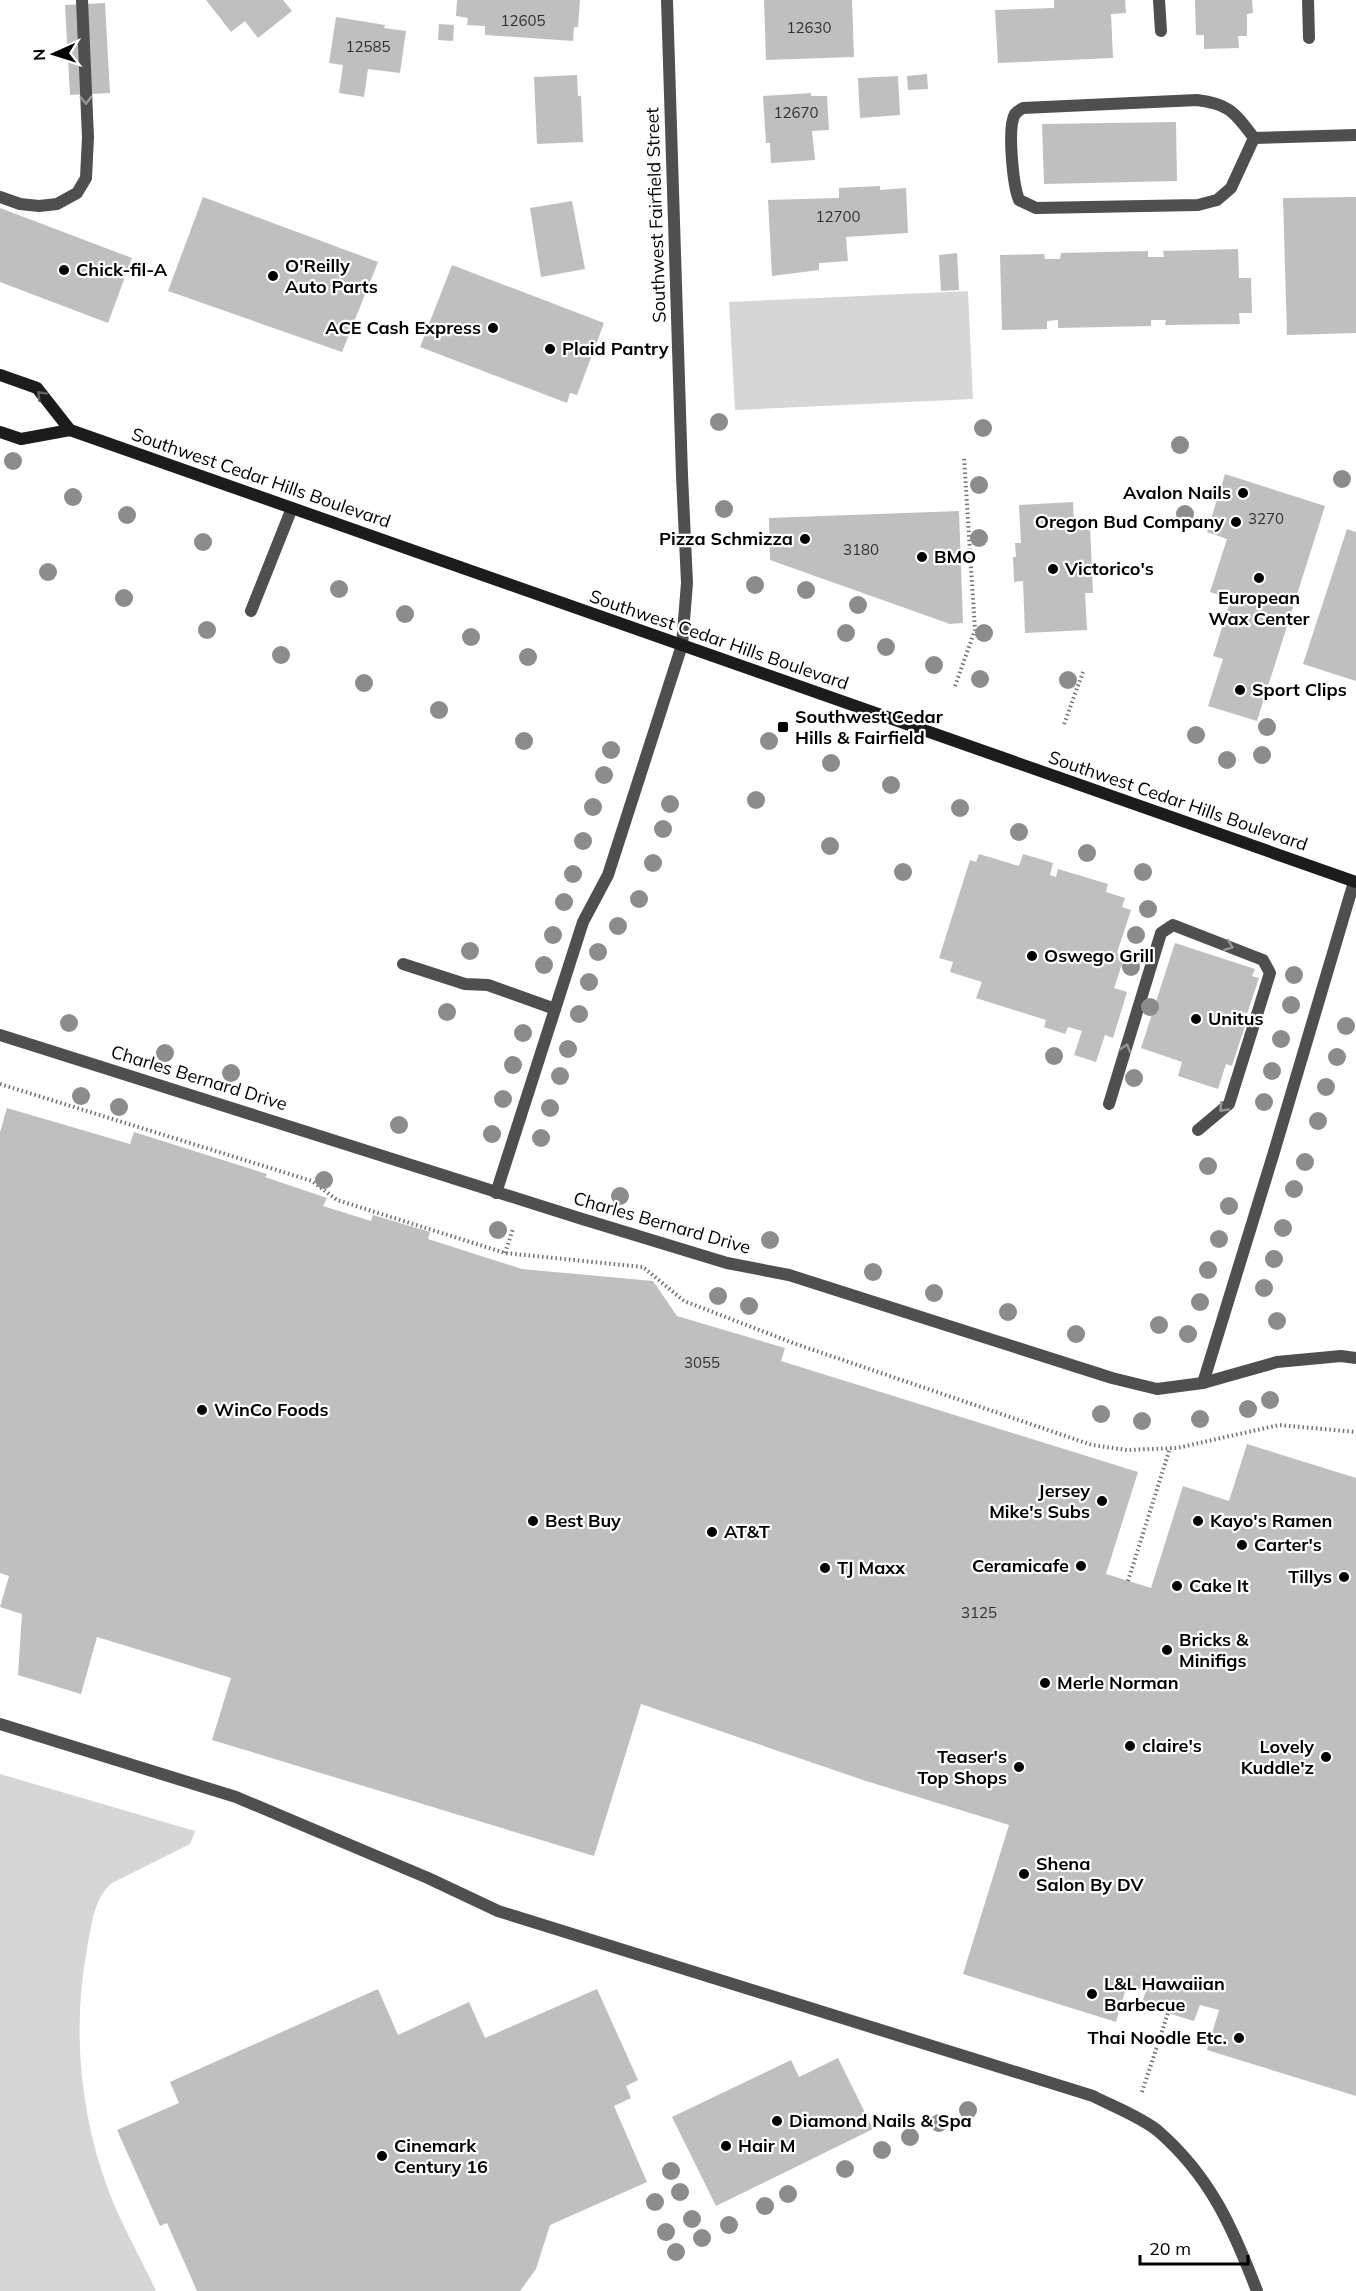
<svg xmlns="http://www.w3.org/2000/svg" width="1356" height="2291" font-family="Mulish,sans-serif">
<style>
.green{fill:#d6d6d6}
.building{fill:#bfbfbf}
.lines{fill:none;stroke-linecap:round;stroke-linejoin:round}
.path{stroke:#717171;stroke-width:4;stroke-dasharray:1.5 3;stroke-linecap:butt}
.lane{stroke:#4f4f4f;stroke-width:12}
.street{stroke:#4f4f4f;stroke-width:12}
.secondary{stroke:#1c1c1c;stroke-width:12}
.tree{fill:#8c8c8c}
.oneway{stroke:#959595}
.oneway2{stroke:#606060}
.poi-dot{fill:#000;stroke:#fff;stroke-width:2}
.labels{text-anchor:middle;stroke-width:4.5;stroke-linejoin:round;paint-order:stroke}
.number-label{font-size:15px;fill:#303030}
.street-label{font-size:18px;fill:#000;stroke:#fff}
.poi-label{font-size:18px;font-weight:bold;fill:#000;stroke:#fff;text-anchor:start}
</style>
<rect width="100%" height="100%" fill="#fff"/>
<!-- green -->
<g class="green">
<polygon points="968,291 973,399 735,410 729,302"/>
<path d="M0,1774L195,1831L190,1844L112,1883C94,1897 91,1927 87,1949C72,2030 80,2115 109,2192C122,2226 141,2258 156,2291H0Z"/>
</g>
<!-- building -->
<g class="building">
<polygon points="206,0 283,0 292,11 258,38 245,21 231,32"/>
<polygon points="457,0 580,0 578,27 574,27 573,41 485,35 485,26 467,25 468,18 456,16"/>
<polygon points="764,0 852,0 854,57 766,60"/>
<polygon points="1054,0 1125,0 1126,13 1111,14 1113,58 998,63 995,10 1054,8"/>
<polygon points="1195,0 1252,0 1253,13 1247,14 1247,36 1238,36 1239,48 1204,49 1204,35 1196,35"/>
<polygon points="105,3 110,93 70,95 65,5"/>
<polygon points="336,17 385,25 384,28 406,31 400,73 368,69 364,97 339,93 343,65 329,63"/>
<polygon points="439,24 454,25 453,41 438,40"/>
<polygon points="927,74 928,89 908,90 907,76"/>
<polygon points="577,75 578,96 581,96 583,142 537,144 534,77"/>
<polygon points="898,76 900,115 860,118 858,78"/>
<polygon points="811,93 811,96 827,96 829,130 812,131 815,160 771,163 770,143 766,143 763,96"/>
<polygon points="1176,122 1177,181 1044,184 1042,124"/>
<polygon points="880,186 880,190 906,188 908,233 846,237 848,261 819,263 819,270 772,276 768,200 839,198 839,188"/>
<polygon points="203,197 378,262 342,352 168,291"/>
<polygon points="1356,197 1356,333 1287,335 1283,198"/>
<polygon points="572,201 585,269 541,277 530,208"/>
<polygon points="0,208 132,258 108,323 0,282"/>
<polygon points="1238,249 1239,278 1251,278 1252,313 1239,313 1240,324 1165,325 1166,320 1151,320 1151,326 1058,328 1058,320 1047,321 1047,329 1002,330 1000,255 1044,254 1045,259 1060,259 1061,253 1148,251 1148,257 1164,257 1163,251"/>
<polygon points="957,253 959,290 941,291 939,255"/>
<polygon points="452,265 604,323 577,395 570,393 567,403 420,347"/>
<polygon points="1225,474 1325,506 1257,721 1208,706 1223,659 1213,656 1231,599 1210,592 1227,539 1207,532"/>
<polygon points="1073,502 1074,527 1090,526 1093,593 1085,593 1087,630 1025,633 1023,581 1014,582 1013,557 1016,557 1015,543 1021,543 1019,505"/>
<polygon points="959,511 963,623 950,624 770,560 769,518"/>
<polygon points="1347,529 1356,532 1356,681 1303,664"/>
<polygon points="979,854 1019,866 1023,854 1040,859 1053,863 1050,875 1056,877 1058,869 1108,884 1106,892 1125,898 1122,907 1131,910 1117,953 1125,955 1114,988 1127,992 1113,1038 1105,1035 1096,1062 1074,1055 1082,1031 1068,1027 1065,1034 1044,1027 1046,1020 976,998 982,982 950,972 953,962 939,958 970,860 976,862"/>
<polygon points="1175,943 1255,969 1252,976 1259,978 1247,1014 1244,1012 1240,1024 1245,1026 1232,1066 1226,1064 1218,1089 1178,1076 1182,1062 1141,1048"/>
<polygon points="7,1108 130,1144 134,1132 267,1174 265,1177 327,1198 323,1206 371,1221 373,1215 430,1232 428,1239 522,1269 653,1281 677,1316 785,1348 781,1361 1138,1472 1106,1574 1151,1588 1183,1486 1229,1501 1247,1444 1356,1478 1356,2096 1207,2050 1219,2010 1200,2005 1194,2021 1141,2005 1146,1991 1127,1985 1116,2022 963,1974 1009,1825 866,1781 641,1704 594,1856 212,1740 231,1678 97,1637 81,1694 18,1675 22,1614 0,1607 9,1576 0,1573 0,1132"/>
<polygon points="378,1989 398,2035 469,2002 485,2038 597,1989 638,2080 626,2086 631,2098 614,2106 647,2182 550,2225 536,2269 520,2291 197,2291 167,2223 160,2226 117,2130 179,2103 170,2082"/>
<polygon points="838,2058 873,2129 716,2206 672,2117 791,2060 799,2077"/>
</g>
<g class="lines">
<!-- path -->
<g class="path">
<polyline points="955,686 975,630 964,457"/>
<polyline points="1064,724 1083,672"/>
<polyline points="0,1084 312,1181 337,1200 505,1253 643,1267 684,1301 793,1343 1092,1445 1127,1450 1177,1448 1279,1425 1356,1432"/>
<polyline points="505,1253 513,1229"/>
<polyline points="1128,1581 1170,1448"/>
<polyline points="1142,2092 1168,2013"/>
</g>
<!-- lane -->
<g class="lane">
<polyline points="1159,0 1161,31"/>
<polyline points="1308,0 1309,38"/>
<path d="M1197,100C1230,104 1235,113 1254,138L1231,188L1217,200L1198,205L1036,208L1019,200C1013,185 1007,127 1015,114C1017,112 1021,109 1023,108Z"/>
<polyline points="1254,138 1356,135"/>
<polyline points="0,197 20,204 39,206 57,204 77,193 86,178 88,137 82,0"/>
<polyline points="251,611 292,508"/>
<polyline points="403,964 465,984 488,985 555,1009"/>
<polyline points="0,1035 579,1218 727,1263 789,1275 1112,1378 1157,1389 1203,1383 1277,1362 1341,1356 1356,1358"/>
<polyline points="1109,1104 1161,933 1173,925 1263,960 1270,973 1229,1104 1198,1130"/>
<polyline points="496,1193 583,922 608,875 682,645"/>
<polyline points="1203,1383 1274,1152 1354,882"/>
<path d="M0,1724L236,1797L428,1878L498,1911L1093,2096C1112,2106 1141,2117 1158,2131C1210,2176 1233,2228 1257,2291"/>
</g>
<!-- street -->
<polyline class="street" points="667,0 682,475 687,583 682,645"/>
<!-- secondary -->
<g class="secondary">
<polyline points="0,375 37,388 70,430"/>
<polyline points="0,432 21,439 70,430 1356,882"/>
</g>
</g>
<!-- trees -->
<g class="tree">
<circle cx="719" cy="422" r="9"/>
<circle cx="983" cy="428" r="9"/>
<circle cx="1180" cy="445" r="9"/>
<circle cx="13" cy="461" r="9"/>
<circle cx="1342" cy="479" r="9"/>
<circle cx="979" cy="485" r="9"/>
<circle cx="73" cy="497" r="9"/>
<circle cx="724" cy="509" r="9"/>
<circle cx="1185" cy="514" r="9"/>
<circle cx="127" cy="515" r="9"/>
<circle cx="979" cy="538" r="9"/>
<circle cx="203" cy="542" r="9"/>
<circle cx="48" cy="572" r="9"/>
<circle cx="755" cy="585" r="9"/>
<circle cx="339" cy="589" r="9"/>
<circle cx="806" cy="590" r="9"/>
<circle cx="124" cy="598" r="9"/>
<circle cx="858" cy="605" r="9"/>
<circle cx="405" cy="614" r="9"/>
<circle cx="207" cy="630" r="9"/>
<circle cx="846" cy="633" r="9"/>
<circle cx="984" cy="633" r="9"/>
<circle cx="471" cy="637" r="9"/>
<circle cx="886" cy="647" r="9"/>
<circle cx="281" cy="655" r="9"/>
<circle cx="528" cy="657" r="9"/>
<circle cx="934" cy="665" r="9"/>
<circle cx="980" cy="679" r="9"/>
<circle cx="1068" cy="680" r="9"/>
<circle cx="364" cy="683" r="9"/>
<circle cx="439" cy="710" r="9"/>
<circle cx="1267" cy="727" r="9"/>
<circle cx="1196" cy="735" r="9"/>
<circle cx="524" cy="741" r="9"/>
<circle cx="769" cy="741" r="9"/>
<circle cx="611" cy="750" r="9"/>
<circle cx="1262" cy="755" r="9"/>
<circle cx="1227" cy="760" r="9"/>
<circle cx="831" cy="763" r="9"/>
<circle cx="604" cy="775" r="9"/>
<circle cx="891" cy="785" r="9"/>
<circle cx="756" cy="800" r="9"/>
<circle cx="670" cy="804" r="9"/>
<circle cx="593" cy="807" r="9"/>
<circle cx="960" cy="808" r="9"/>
<circle cx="663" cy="829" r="9"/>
<circle cx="1019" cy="832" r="9"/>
<circle cx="583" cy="841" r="9"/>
<circle cx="830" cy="846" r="9"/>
<circle cx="1087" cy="853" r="9"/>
<circle cx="653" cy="863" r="9"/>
<circle cx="903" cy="872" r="9"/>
<circle cx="1143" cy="872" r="9"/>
<circle cx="573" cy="874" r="9"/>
<circle cx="639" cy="899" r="9"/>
<circle cx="564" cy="902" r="9"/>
<circle cx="1148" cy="909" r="9"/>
<circle cx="618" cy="926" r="9"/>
<circle cx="553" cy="935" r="9"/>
<circle cx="1136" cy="935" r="9"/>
<circle cx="470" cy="951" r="9"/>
<circle cx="598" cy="952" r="9"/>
<circle cx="544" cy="965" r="9"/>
<circle cx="1131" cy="967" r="9"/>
<circle cx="1294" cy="975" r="9"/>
<circle cx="589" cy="982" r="9"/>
<circle cx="1291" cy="1005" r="9"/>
<circle cx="1150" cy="1007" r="9"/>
<circle cx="447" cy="1012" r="9"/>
<circle cx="579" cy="1014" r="9"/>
<circle cx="69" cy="1023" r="9"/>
<circle cx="1346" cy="1026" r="9"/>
<circle cx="523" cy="1033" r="9"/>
<circle cx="1281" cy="1039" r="9"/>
<circle cx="568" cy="1049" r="9"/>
<circle cx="165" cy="1053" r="9"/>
<circle cx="1054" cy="1056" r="9"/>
<circle cx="1337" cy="1057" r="9"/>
<circle cx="513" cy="1065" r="9"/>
<circle cx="1272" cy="1071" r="9"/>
<circle cx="231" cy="1073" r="9"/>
<circle cx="560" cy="1076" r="9"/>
<circle cx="1134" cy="1078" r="9"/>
<circle cx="1326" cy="1087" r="9"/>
<circle cx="81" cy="1096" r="9"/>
<circle cx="503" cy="1099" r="9"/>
<circle cx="1264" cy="1102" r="9"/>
<circle cx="119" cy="1107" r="9"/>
<circle cx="550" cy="1108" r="9"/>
<circle cx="1318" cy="1121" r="9"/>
<circle cx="399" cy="1125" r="9"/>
<circle cx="492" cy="1134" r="9"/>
<circle cx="541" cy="1138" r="9"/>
<circle cx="1305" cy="1162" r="9"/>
<circle cx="1208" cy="1166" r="9"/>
<circle cx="324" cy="1180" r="9"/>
<circle cx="1294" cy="1189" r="9"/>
<circle cx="620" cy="1196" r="9"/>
<circle cx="1229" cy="1206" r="9"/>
<circle cx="1283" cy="1228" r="9"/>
<circle cx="498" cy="1230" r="9"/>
<circle cx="1219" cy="1239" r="9"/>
<circle cx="770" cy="1240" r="9"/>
<circle cx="1274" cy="1259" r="9"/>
<circle cx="1208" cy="1270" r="9"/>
<circle cx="873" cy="1272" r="9"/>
<circle cx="1264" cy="1288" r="9"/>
<circle cx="934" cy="1293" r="9"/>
<circle cx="718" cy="1296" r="9"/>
<circle cx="1200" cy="1302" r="9"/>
<circle cx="749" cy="1306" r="9"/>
<circle cx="1008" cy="1312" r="9"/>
<circle cx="1277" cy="1321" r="9"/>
<circle cx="1159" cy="1325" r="9"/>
<circle cx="1076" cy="1334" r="9"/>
<circle cx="1188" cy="1334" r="9"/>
<circle cx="1270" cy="1400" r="9"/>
<circle cx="1248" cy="1409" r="9"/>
<circle cx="1101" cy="1414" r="9"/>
<circle cx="1200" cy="1419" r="9"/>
<circle cx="1142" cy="1421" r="9"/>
<circle cx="968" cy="2110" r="9"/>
<circle cx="939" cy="2123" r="9"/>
<circle cx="910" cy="2137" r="9"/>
<circle cx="882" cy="2150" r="9"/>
<circle cx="845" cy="2169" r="9"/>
<circle cx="671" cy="2171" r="9"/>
<circle cx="680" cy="2192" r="9"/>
<circle cx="788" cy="2194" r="9"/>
<circle cx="655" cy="2202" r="9"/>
<circle cx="765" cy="2206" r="9"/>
<circle cx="692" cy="2219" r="9"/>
<circle cx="729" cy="2225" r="9"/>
<circle cx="666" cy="2232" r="9"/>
<circle cx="702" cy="2238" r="9"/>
<circle cx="676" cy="2252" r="9"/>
</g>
<!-- one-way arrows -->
<defs><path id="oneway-chevron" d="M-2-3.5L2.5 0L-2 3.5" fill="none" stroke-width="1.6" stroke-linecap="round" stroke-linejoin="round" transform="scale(1.5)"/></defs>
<g class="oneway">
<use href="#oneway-chevron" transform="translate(86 100) rotate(88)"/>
<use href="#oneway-chevron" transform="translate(1229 946) rotate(21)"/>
<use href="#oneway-chevron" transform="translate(1126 1048) rotate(-73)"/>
<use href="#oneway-chevron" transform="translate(1223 1108) rotate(134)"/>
</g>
<use class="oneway2" href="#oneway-chevron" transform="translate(41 395) rotate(-134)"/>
<!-- markers -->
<g class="poi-dot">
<circle cx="64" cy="270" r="6"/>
<circle cx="273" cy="276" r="6"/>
<circle cx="493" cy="328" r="6"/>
<circle cx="550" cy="349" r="6"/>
<circle cx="1243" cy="493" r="6"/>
<circle cx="1236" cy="522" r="6"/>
<circle cx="805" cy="539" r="6"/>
<circle cx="922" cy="557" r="6"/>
<circle cx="1053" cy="569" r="6"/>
<circle cx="1259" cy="578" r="6"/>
<circle cx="1240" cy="690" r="6"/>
<rect x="777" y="721" width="12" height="12" rx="3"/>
<circle cx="1032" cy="956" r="6"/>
<circle cx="1196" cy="1019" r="6"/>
<circle cx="202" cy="1410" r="6"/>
<circle cx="1102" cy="1501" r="6"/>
<circle cx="533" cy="1521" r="6"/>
<circle cx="1198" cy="1521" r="6"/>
<circle cx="712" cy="1532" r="6"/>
<circle cx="1242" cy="1545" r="6"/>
<circle cx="1081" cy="1566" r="6"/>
<circle cx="825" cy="1568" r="6"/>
<circle cx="1344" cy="1577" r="6"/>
<circle cx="1177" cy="1586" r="6"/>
<circle cx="1167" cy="1650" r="6"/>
<circle cx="1045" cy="1683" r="6"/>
<circle cx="1130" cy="1746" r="6"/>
<circle cx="1326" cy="1757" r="6"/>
<circle cx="1019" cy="1767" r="6"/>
<circle cx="1024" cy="1874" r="6"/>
<circle cx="1092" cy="1994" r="6"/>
<circle cx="1239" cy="2038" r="6"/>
<circle cx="777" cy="2121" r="6"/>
<circle cx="726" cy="2146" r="6"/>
<circle cx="382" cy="2156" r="6"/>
</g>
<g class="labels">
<!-- number labels -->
<g class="number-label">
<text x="523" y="26">12605</text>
<text x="809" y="33">12630</text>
<text x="368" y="52">12585</text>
<text x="796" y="118">12670</text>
<text x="838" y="222">12700</text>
<text x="1266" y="524">3270</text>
<text x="861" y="555">3180</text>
<text x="702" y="1368">3055</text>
<text x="979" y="1618">3125</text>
</g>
<!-- street labels -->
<g class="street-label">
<text transform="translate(656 215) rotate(-92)" y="6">Southwest Fairfield Street</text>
<text transform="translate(261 478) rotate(19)" y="6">Southwest Cedar Hills Boulevard</text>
<text transform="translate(719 640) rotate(19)" y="6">Southwest Cedar Hills Boulevard</text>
<text transform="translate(1178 801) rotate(19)" y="6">Southwest Cedar Hills Boulevard</text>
<text transform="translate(199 1078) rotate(17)" y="6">Charles Bernard Drive</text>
<text transform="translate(662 1223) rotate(16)" y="6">Charles Bernard Drive</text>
</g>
<!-- poi labels -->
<g class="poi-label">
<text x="285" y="272">O'Reilly<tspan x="285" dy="21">Auto Parts</tspan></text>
<text x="76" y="276">Chick-fil-A</text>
<text x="481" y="334" text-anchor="end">ACE Cash Express</text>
<text x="562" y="355">Plaid Pantry</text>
<text x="1231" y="499" text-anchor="end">Avalon Nails</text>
<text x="1224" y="528" text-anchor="end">Oregon Bud Company</text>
<text x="793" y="545" text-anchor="end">Pizza Schmizza</text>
<text x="934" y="563">BMO</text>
<text x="1065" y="575">Victorico's</text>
<text x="1259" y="604" text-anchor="middle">European<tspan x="1259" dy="21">Wax Center</tspan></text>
<text x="1252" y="696">Sport Clips</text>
<text x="795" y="723">Southwest Cedar<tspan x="795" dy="21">Hills &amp; Fairfield</tspan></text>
<text x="1044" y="962">Oswego Grill</text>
<text x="1208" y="1025">Unitus</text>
<text x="214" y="1416">WinCo Foods</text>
<text x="1090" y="1497" text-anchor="end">Jersey<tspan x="1090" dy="21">Mike's Subs</tspan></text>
<text x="545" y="1527">Best Buy</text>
<text x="1210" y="1527">Kayo's Ramen</text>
<text x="724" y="1538">AT&amp;T</text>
<text x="1254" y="1551">Carter's</text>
<text x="1069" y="1572" text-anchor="end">Ceramicafe</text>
<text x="837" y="1574">TJ Maxx</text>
<text x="1332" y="1583" text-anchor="end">Tillys</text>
<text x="1189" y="1592">Cake It</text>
<text x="1179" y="1646">Bricks &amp;<tspan x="1179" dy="21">Minifigs</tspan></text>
<text x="1057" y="1689">Merle Norman</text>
<text x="1142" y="1752">claire's</text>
<text x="1314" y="1753" text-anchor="end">Lovely<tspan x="1314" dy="21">Kuddle'z</tspan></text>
<text x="1007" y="1763" text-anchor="end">Teaser's<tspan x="1007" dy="21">Top Shops</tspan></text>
<text x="1036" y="1870">Shena<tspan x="1036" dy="21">Salon By DV</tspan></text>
<text x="1104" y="1990">L&amp;L Hawaiian<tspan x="1104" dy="21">Barbecue</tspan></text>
<text x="1227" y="2044" text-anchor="end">Thai Noodle Etc.</text>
<text x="789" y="2127">Diamond Nails &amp; Spa</text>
<text x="394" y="2152">Cinemark<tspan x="394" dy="21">Century 16</tspan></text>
<text x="738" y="2152">Hair M</text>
</g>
</g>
<!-- north arrow -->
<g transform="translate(54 54) rotate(267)" stroke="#ffffff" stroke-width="4.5" paint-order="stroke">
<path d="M0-4.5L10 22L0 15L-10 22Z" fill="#000000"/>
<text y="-9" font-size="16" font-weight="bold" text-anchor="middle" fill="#000000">N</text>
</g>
<!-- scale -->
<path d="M1140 2255v9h108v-9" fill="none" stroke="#000000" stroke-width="3"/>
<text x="1149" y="2255" font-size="18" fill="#000000" stroke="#ffffff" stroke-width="4.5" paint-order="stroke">20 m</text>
</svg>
